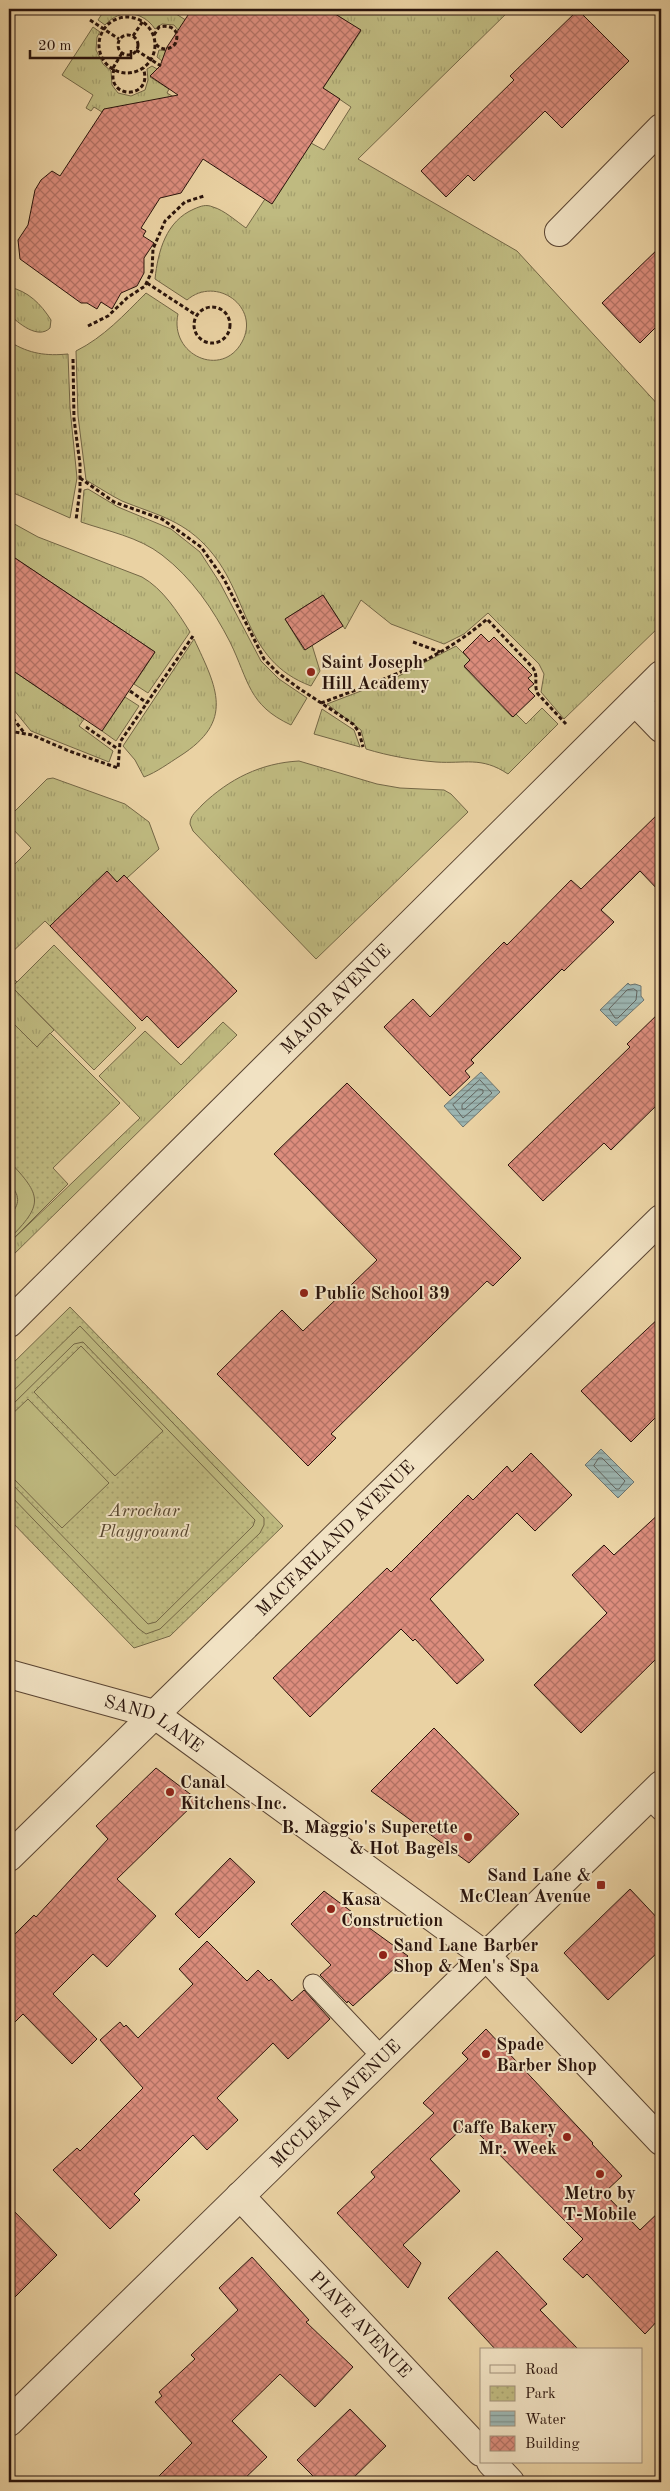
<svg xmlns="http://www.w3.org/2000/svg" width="670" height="2491" font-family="'Old Standard TT',serif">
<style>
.grass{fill:url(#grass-tufts);stroke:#746746}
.park{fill:url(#park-dots);stroke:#746746}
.pitch{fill:#bfba80;stroke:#746746}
.water{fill:url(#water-rules);stroke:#6e756f}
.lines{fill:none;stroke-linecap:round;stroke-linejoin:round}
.shore{stroke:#63645e;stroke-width:1}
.building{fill:url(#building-cross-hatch);stroke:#2a140c}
.service-casing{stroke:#5a4432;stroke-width:21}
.minor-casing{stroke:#5a4432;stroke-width:30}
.tertiary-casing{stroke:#5a4432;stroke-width:30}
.path{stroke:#2a140c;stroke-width:3;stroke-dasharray:4 2.5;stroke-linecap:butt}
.service{stroke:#f1e2c3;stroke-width:19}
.minor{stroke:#f1e2c3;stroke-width:28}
.tertiary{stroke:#f1e2c3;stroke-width:28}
.poi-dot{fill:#8f2418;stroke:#f1e2c3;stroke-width:2}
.labels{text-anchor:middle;stroke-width:4;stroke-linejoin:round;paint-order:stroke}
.poi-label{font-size:18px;font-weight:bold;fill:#2a140c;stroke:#f1e2c3;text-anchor:start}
.street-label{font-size:18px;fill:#2a140c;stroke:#f1e2c3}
.park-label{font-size:18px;font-style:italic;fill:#57462f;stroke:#f1e2c3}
</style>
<defs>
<pattern id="grass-tufts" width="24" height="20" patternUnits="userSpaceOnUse" patternTransform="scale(1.25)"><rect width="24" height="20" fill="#bfba80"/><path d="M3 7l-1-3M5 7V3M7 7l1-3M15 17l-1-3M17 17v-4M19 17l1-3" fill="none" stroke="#a49f6d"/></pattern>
<pattern id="park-dots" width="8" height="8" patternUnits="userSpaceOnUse" patternTransform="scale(1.25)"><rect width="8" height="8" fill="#bfba80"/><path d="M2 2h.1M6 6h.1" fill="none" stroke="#a49f6d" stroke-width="1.8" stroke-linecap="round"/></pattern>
<pattern id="water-rules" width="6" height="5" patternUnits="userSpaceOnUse" patternTransform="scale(1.25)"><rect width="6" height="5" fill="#9cb5b1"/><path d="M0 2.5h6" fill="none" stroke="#7f928e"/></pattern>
<pattern id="building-cross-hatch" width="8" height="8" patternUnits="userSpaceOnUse" patternTransform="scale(1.25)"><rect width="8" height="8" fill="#dc8d7d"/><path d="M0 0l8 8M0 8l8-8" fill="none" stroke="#b37265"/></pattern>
</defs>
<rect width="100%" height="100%" fill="#ead2a3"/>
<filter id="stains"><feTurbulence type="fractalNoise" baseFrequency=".004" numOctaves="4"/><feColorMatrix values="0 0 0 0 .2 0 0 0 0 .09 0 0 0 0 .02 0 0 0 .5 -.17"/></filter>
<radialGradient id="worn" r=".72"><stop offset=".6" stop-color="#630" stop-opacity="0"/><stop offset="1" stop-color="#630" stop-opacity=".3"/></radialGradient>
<!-- grass -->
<g class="grass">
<path d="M105,9H168L218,40L162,61L157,57L159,50L168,51L179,31L174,25L162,24L155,29C143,11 120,8 105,25L98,20Z"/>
<path d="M328,9H511L358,159L517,251L661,408V625L564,719L541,692L544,674L539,664L488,613L464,634L444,644L391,624L361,600L345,629L323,595L285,619L304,650L312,645L320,671L311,686C241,660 251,593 205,545C180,519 154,514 122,501C110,495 98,487 86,480L78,416L76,351C104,337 124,315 146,293L178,314C169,355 222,379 242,342C261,307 216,275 187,300L155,279C158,251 166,221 194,209C201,206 206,204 213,207C224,210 236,221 246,228L265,199L311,143L324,150L351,107L323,88L361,31Z"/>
<polygon points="93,27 100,32 97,37 96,50 103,64 111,71 112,85 118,93 131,96 145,90 148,80 147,69 152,66 157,69 150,77 169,89 167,93 179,100 115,117 104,109 102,112 94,107 91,111 86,108 93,95 62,75"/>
<path d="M9,287C28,291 41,304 51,320L50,328C38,340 18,323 9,314Z"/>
<path d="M10,342C30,354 46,356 68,354L70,408L77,478L70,518L9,491Z"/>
<path d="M88,489L118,507L171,529L200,552L220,583L261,661L279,679L307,698L291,725C248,705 249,681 230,642C213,609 192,578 162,555C139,537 107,531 81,522L84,490Z"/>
<path d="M9,521L38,537L142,577C163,589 177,611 190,632L148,693L134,684L155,652L9,554Z"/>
<path d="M194,639C217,688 235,721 180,756C169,763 157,772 144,777L135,760L123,746Z"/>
<path d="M456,646L470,660L464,667L512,717L516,714L526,724L542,708L558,724L508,774C481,756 465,764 436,762C412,760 389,756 366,749L361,730L327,704L395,678Z"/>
<polygon points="9,668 84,719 79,726 113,751 109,762 31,731 9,704"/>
<polygon points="125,697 139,706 116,741 102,731"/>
<polygon points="322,709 354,730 360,747 314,734"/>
<path d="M299,761L377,784L400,788L444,790L451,794L468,812L316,959L193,831L190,824C190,815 197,811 202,805C229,779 261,763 299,761Z"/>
<polygon points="53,778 125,804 149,822 159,849 127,878 124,875 117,882 107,871 50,926 45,921 9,955 9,870 31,848 9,825 9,817 47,779"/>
<polygon points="11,976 17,982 12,987 54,1030 37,1047 9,1019 9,979"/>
<polygon points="223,1022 237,1035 9,1259 9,1243 140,1118 99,1076 145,1031 181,1065"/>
</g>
<!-- park -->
<g class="park">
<polygon points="54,945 136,1028 94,1070 12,987"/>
<polygon points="9,1019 37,1047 50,1033 120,1103 53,1168 68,1184 9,1243"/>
<polygon points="70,1307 283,1526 170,1636 134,1648 9,1519 9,1367"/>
</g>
<!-- pitch -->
<g class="pitch">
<path d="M9,1161C42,1196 44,1204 9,1239V1216C21,1204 20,1195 9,1183Z"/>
<polygon points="80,1326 264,1518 264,1525 260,1533 160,1629 146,1634 139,1629 9,1494 9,1481 148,1624 156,1622 253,1526 255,1520 83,1342 74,1344 9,1408 9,1395"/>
<polygon points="81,1346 163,1431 115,1476 34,1392"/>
<polygon points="28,1399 109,1483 62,1528 9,1474 9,1417"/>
</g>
<!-- water -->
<g class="water">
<polygon points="628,983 630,985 635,984 641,986 641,996 644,1000 616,1026 600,1010"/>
<polygon points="481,1072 500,1092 463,1127 444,1106"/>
<polygon points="601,1449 634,1482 618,1498 585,1465"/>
</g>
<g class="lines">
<!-- shore -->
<g class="shore">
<polygon points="634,989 637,991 636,1000 618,1018 615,1018 609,1009 627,990"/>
<polygon points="480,1080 492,1093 463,1118 453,1105"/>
<polygon points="479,1089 483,1090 483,1093 465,1109 462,1109 462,1105"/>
<polygon points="599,1458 602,1458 625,1481 619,1489 616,1489 594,1466"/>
</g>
</g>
<!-- building -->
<g class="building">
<polygon points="192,9 327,9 361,30 323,88 340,99 272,204 203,159 181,193 160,198 141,228 146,231 143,236 154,243 144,258 144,273 137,286 121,293 112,309 101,302 97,309 87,303 81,303 20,259 18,240 28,225 35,190 41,180 52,171 60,176 104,109 178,95 150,76 160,66 167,47"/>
<polygon points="578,10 629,61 562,128 545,111 474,181 468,175 446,197 421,171 514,80 510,76"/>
<polygon points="661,246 661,322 640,343 602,303"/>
<polygon points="9,554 155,652 102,731 9,668"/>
<polygon points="323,595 343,626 305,650 285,619"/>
<polygon points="481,634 489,642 494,637 532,675 528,678 534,684 528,689 535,696 513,717 464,666 470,660 463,652"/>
<polygon points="661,811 661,893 640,871 601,910 614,922 564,971 562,969 471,1060 474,1063 465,1071 470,1077 450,1096 384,1027 413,999 430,1017 504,942 507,945 571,880 581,889"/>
<polygon points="107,871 117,882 124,875 237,991 178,1048 147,1016 142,1021 50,926"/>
<polygon points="661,1011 661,1101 611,1150 604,1143 543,1201 508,1165 630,1047 627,1044"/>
<polygon points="347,1083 521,1258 493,1286 487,1281 331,1434 336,1438 308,1466 217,1374 282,1310 303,1331 377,1260 274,1154"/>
<polygon points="661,1316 661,1412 631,1442 581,1391"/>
<polygon points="531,1453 572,1495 535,1531 517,1513 430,1599 484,1660 457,1684 415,1639 413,1641 401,1629 310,1717 273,1678 387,1568 391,1572 468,1495 473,1500 507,1466 512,1472"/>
<polygon points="661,1512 661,1654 581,1733 534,1685 607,1613 572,1575 604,1545 614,1555"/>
<polygon points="434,1728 519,1814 469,1863 371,1791"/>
<polygon points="156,1768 198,1800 117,1879 156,1916 107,1967 93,1954 53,1994 97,2039 72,2064 23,2014 9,2028 9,1940 34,1915 36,1917 108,1839 96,1826"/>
<polygon points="230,1858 255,1882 199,1938 175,1914"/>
<polygon points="630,1889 661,1922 661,1949 608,2000 564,1953"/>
<polygon points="324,1891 352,1912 350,1914 408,1956 353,2006 348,2001 347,2003 320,1975 331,1965 291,1924"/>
<polygon points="207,1941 247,1981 258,1970 269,1981 271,1979 292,2001 304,1990 330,2019 288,2059 273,2043 217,2098 238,2120 207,2150 193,2135 134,2194 140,2200 110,2229 53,2170 77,2148 80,2151 143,2088 100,2040 120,2022 124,2027 126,2025 138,2038 193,1984 179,1969"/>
<polygon points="486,2029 593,2143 592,2144 622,2176 604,2193 640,2230 661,2210 661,2317 645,2334 587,2274 583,2278 563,2259 583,2239 468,2123 430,2159 460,2191 403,2245 421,2263 408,2288 337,2213 375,2177 371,2172 434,2113 423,2103 468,2059 462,2053"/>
<polygon points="9,2206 57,2255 9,2303"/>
<polygon points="497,2251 547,2304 540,2310 579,2350 496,2350 448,2298"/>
<polygon points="252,2257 309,2320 306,2322 353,2367 315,2407 280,2374 232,2421 267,2457 241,2482 153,2482 192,2443 155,2402 162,2396 159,2392 195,2359 191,2355 238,2310 219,2288"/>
<polygon points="350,2409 386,2446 349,2482 319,2482 297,2460"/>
</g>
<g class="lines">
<!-- service casing -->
<g class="service-casing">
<g id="service">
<polyline points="648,1798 661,1811"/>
<polyline points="313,1984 382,2057"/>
</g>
</g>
<!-- minor casing -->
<g class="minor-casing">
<g id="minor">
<polyline points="559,232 661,128"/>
<polyline points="635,701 661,728"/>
<path id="s1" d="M9,1323L661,675"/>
<path id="s2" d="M9,1857L661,1219"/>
<path id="s3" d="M240,2196L481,2452"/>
<path id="s4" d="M9,2422L661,1785"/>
<polyline points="491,2462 510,2482"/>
</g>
</g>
<!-- tertiary casing -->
<g class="tertiary-casing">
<g id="tertiary">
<path id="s5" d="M9,1674L154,1714L183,1735L486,1956L661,2141"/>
</g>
</g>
<!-- path -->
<g class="path">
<circle cx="127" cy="45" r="28"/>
<polyline points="90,20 119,39"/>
<circle cx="128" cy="45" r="10"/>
<path d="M154,35L159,27C172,24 181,31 175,44C170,50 161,51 156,44"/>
<polyline points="133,36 143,21"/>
<polyline points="136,50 161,66"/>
<polyline points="113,68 122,53"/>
<path d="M114,69C105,101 155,99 143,68"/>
<polyline points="147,283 196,315"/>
<circle cx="212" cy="325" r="18"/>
<polyline points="88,326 108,316 127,298 145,286 152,271 153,249 165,221 185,202 204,196"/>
<polyline points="9,328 10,327"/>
<polyline points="73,359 74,419 80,464 80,490 76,520"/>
<polyline points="80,478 114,502 162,519 201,547 224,579 264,659 277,672 297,687 353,724 359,732 363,747"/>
<polyline points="413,642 440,652"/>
<polyline points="130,691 147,703"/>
<path d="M321,703C380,681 439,661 487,619L533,668C539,677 533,685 538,694L566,724"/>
<polyline points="9,713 25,734"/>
<polyline points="86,727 118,749"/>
<polyline points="9,731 32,735 69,751 118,768 120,742 193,636"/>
</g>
<!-- service -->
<use href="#service" class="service"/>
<!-- minor -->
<use href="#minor" class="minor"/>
<!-- tertiary -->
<use href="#tertiary" class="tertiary"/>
</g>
<!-- markers -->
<g class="poi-dot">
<circle cx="311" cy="672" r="5"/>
<circle cx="304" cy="1293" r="5"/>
<circle cx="170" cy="1792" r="5"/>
<circle cx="468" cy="1837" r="5"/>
<rect x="596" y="1880" width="10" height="10" rx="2.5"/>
<circle cx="331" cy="1909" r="5"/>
<circle cx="383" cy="1955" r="5"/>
<circle cx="486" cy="2054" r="5"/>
<circle cx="567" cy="2137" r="5"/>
<circle cx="600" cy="2174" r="5"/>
</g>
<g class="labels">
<!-- poi labels -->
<g class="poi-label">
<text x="321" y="668">Saint Joseph<tspan x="321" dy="21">Hill Academy</tspan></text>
<text x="314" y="1299">Public School 39</text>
<text x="180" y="1788">Canal<tspan x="180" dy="21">Kitchens Inc.</tspan></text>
<text x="458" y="1833" text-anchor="end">B. Maggio's Superette<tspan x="458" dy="21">&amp; Hot Bagels</tspan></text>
<text x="591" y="1881" text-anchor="end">Sand Lane &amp;<tspan x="591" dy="21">McClean Avenue</tspan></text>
<text x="341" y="1905">Kasa<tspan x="341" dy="21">Construction</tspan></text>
<text x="393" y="1951">Sand Lane Barber<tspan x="393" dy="21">Shop &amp; Men's Spa</tspan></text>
<text x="496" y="2050">Spade<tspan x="496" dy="21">Barber Shop</tspan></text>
<text x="557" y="2133" text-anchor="end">Caffe Bakery<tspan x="557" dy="21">Mr. Week</tspan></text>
<text x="600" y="2199" text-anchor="middle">Metro by<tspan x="600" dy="21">T-Mobile</tspan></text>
</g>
<!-- street labels -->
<g class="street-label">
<text dy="6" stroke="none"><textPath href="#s1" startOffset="460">MAJOR AVENUE</textPath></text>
<text dy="6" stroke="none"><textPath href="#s2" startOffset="456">MACFARLAND AVENUE</textPath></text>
<text dy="6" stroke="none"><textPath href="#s5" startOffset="154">SAND LANE</textPath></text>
<text dy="6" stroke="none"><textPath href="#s4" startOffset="456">MCCLEAN AVENUE</textPath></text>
<text dy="6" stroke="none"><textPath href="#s3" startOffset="176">PIAVE AVENUE</textPath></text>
</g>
<!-- park labels -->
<g class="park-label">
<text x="144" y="1516">Arrochar<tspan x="144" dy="21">Playground</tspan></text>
</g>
</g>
<!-- margin -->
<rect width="670" height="2491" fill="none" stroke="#ead2a3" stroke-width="30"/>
<rect x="10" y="10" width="650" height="2471" fill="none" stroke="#2a140c" stroke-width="2.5"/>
<rect x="15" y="15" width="640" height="2461" fill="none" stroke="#2a140c"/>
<!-- legend -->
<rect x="480" y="2348" width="162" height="115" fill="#f1e2c3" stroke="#a1907a"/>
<rect x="490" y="2365" width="25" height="8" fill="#f1e2c3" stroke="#a1907a"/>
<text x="525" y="2374" font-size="15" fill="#2a140c">Road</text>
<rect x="490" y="2386" width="25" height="15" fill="url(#park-dots)" stroke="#a1907a"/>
<text x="525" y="2398" font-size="15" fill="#2a140c">Park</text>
<rect x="490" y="2411" width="25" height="15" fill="url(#water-rules)" stroke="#a1907a"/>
<text x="525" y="2424" font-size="15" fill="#2a140c">Water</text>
<rect x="490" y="2436" width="25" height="15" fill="url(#building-cross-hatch)" stroke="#a1907a"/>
<text x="525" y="2448" font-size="15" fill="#2a140c">Building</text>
<!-- scale -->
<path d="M30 50v8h101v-8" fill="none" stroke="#2a140c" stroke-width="2.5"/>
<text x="38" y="50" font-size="15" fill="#2a140c" stroke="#f1e2c3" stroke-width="4" paint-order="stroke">20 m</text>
<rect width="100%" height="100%" filter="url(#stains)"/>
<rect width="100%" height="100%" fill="url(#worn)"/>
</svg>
